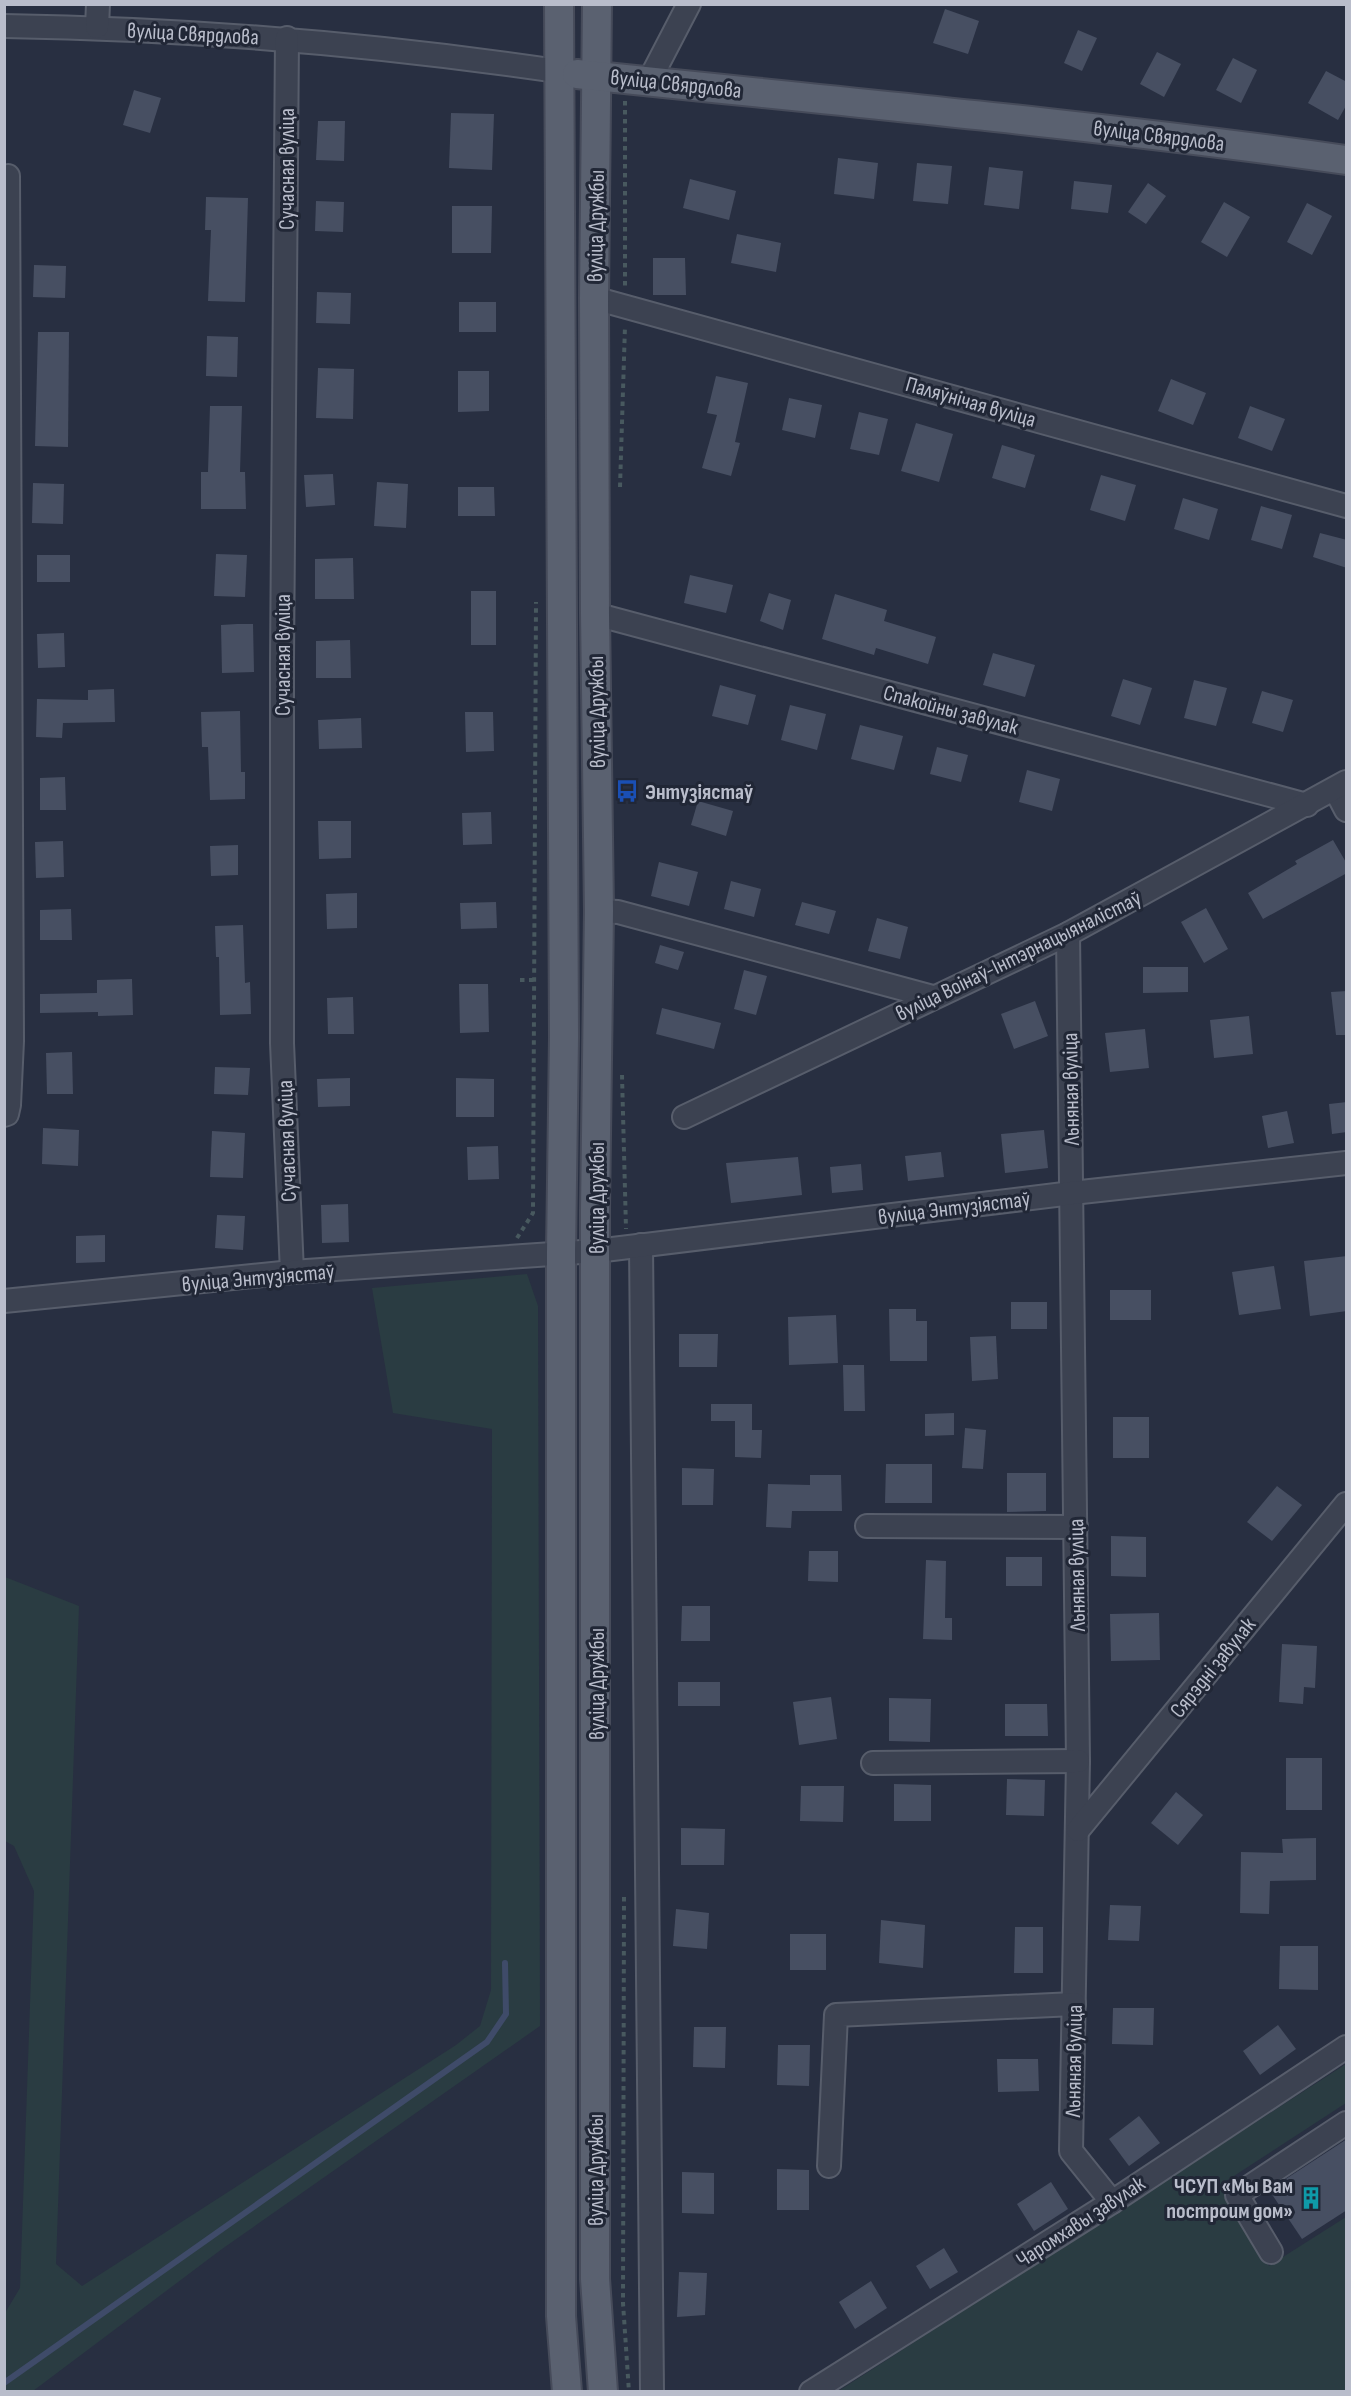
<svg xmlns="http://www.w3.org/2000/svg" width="1351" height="2396" font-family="'Sofia Sans Condensed',sans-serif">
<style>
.green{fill:#2a3c42}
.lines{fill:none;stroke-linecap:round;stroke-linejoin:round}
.stream{stroke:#3f4b69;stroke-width:6}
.building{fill:#474f62}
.minor-casing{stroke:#575d6b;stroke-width:26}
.major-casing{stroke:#464b5a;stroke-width:32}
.path{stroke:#48595f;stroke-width:4;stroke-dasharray:4.5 4.5;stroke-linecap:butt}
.minor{stroke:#3c4251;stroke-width:22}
.major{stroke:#5a6170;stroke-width:28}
.labels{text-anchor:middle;stroke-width:6;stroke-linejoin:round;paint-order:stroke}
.street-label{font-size:22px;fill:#b9bdcb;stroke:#212736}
.poi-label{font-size:22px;font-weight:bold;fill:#b9bdcb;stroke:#212736;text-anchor:start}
</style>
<rect width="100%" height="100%" fill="#282f41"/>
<!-- green -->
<g class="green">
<polygon points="527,1274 538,1306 540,2026 222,2249 33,2391 5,2391 5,2313 20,2288 34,1891 14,1846 5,1841 5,1577 79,1606 56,2264 82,2286 456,2045 480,2026 491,1990 492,1429 393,1413 372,1288"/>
<polygon points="1346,2064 1346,2103 1220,2185 1269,2266 1346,2217 1346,2391 837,2392"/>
</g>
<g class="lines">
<!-- stream -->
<polyline class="stream" points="4,2383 487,2042 506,2014 505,1963"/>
</g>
<!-- building -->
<g class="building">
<polygon points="945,9 979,21 968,54 933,43"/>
<polygon points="1078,30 1097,38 1082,71 1064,63"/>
<polygon points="1157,52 1181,64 1164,97 1140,84"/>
<polygon points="1233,58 1257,70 1241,103 1216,90"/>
<polygon points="1326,71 1347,82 1347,104 1338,120 1308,103"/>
<polygon points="134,90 161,98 150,133 123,125"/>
<polygon points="451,113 494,114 492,170 449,168"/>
<polygon points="318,121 345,121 344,161 316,160"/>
<polygon points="838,158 878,163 874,199 834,194"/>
<polygon points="917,163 952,166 948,204 913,201"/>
<polygon points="989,167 1023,171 1019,209 984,205"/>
<polygon points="690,179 736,191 729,220 683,208"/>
<polygon points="1074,181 1112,185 1108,213 1071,209"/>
<polygon points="1148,183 1166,196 1146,224 1128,212"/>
<polygon points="206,197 248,198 245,302 208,301 211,230 205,230"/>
<polygon points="316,201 344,202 343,232 315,231"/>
<polygon points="1224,202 1250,217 1227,257 1201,242"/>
<polygon points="1307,203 1332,216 1312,255 1287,242"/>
<polygon points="452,206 492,206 491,253 452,253"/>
<polygon points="737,234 781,243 776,272 731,263"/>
<polygon points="653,258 685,258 686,295 653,295"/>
<polygon points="34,265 66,266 65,298 33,297"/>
<polygon points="317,292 351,293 350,324 316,323"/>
<rect x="459" y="302" width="37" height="30"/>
<polygon points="38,332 69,332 68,447 35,446"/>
<polygon points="207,336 238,337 237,377 206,376"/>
<polygon points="318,368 354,369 353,419 316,418"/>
<polygon points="458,371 489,371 489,411 458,412"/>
<polygon points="716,376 748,383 735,442 740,443 731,476 702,468 717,415 707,413"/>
<polygon points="1171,379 1206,393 1193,425 1158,411"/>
<polygon points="789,398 822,405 815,438 782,430"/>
<polygon points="210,406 242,406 240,472 245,472 246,509 201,509 201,472 208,472"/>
<polygon points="1250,406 1285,419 1272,451 1238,438"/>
<polygon points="859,412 888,419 879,455 850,449"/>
<polygon points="916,423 953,434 939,482 901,471"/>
<polygon points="1002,445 1035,455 1025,488 992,478"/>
<polygon points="333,474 335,505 306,507 304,475"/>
<polygon points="1101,475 1136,485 1125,521 1090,510"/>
<polygon points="377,482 408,484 406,528 374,526"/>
<polygon points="33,483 64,484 63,524 32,523"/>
<polygon points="458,487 494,487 495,516 458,516"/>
<polygon points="1183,498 1218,509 1209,540 1174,529"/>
<polygon points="1261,506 1292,515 1282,549 1251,540"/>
<polygon points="1320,533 1347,540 1347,568 1313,557"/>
<polygon points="216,554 247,555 245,597 214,596"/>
<rect x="37" y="555" width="33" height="27"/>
<polygon points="353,558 354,599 315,599 315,559"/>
<polygon points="690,575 733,585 726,613 684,603"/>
<rect x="471" y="591" width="25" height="54"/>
<polygon points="769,593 791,600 783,630 760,621"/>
<polygon points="835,594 887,610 884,621 936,637 928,664 876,648 874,655 822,639"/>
<polygon points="237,624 253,624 254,672 222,673 221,625"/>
<polygon points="64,633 65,667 38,668 37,634"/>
<polygon points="350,640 351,678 316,678 316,641"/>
<polygon points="993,653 1035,665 1025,697 983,685"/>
<polygon points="1123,679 1152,688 1140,725 1111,716"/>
<polygon points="1194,680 1227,688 1216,726 1184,718"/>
<polygon points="720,685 756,695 748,725 712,716"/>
<polygon points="114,689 115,722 63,723 62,738 36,737 37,699 88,700 88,690"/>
<polygon points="1262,691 1293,700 1283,732 1252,723"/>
<polygon points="790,705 826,714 817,750 781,740"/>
<polygon points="240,711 241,772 245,772 245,799 210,800 208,747 202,747 201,712"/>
<polygon points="465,712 493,712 494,751 466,752"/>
<polygon points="361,718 362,748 319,749 318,720"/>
<polygon points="860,725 903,736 894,770 851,759"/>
<polygon points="937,747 968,755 961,782 930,774"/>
<polygon points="1027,770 1060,779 1052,811 1019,802"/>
<polygon points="65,777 66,810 40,810 40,778"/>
<polygon points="698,801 733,811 726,836 691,825"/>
<polygon points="491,812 492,844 463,845 462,813"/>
<polygon points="318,821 351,821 351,858 319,859"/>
<polygon points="1333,840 1347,864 1347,873 1263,919 1248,893 1297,864 1295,861"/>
<polygon points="63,841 64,877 36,878 35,842"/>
<polygon points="238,845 238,875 211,876 210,846"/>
<polygon points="659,862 698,872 689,906 651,896"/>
<polygon points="731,881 761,889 754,917 724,909"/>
<polygon points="357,893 357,928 327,929 326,894"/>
<polygon points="496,902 497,928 461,929 460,903"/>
<polygon points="802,902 836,911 829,934 795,925"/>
<polygon points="1206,908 1228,949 1204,963 1181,922"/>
<polygon points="71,909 72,940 40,940 40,910"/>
<polygon points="877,918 908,927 900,959 868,951"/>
<polygon points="243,925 245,983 250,982 251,1014 220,1015 219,957 216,957 215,926"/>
<polygon points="660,945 684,952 678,970 655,963"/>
<polygon points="1143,967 1188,967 1188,992 1143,993"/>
<polygon points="744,970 767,976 756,1015 734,1009"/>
<polygon points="132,979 133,1015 98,1016 98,1012 40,1013 40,994 97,993 97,980"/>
<polygon points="459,984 488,984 489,1032 460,1033"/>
<polygon points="1347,991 1347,1035 1336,1035 1331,992"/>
<polygon points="353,997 354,1034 328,1034 327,998"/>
<polygon points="1035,1001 1048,1036 1014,1049 1001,1014"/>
<polygon points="662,1008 721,1023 714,1049 656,1034"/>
<polygon points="1249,1016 1253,1054 1214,1058 1210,1020"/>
<polygon points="1145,1029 1149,1068 1110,1072 1105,1033"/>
<polygon points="72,1052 73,1094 47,1094 46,1053"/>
<polygon points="215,1067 250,1068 248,1095 214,1094"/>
<polygon points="350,1078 350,1106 318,1107 317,1079"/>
<polygon points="456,1078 494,1079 494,1117 456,1117"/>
<polygon points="1347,1102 1347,1132 1332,1134 1329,1104"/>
<polygon points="1287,1111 1294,1143 1268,1148 1262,1116"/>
<polygon points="43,1128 79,1130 78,1166 42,1164"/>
<polygon points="1044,1130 1048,1168 1005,1173 1001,1134"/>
<polygon points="212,1131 245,1133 243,1178 210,1177"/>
<polygon points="498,1146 499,1179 468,1180 467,1147"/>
<polygon points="941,1152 944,1177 908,1181 905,1156"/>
<polygon points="798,1157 802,1195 731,1203 726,1163"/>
<polygon points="861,1164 863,1190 832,1193 830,1167"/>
<polygon points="348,1204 349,1242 322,1243 321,1205"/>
<polygon points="217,1215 245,1216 243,1250 215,1248"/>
<polygon points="105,1235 105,1262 76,1263 76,1236"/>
<polygon points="1347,1256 1347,1311 1310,1316 1304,1261"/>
<polygon points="1274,1266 1281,1309 1239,1315 1232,1272"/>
<rect x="1110" y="1290" width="41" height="30"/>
<rect x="1011" y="1302" width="36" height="27"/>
<polygon points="889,1309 916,1309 916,1321 927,1321 927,1361 890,1361"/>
<polygon points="836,1315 838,1363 789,1365 788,1317"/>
<polygon points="679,1334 718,1334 717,1367 679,1367"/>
<polygon points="996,1336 998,1379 972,1381 970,1337"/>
<polygon points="843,1365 864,1365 865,1411 844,1411"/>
<polygon points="711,1404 752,1404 752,1430 762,1430 761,1458 735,1457 735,1421 711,1421"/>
<polygon points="954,1413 954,1435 925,1436 925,1414"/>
<rect x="1113" y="1417" width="36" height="41"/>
<polygon points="965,1428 986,1430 983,1469 962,1468"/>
<polygon points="886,1464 932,1464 932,1503 885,1503"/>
<polygon points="682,1468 714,1469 713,1505 682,1505"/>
<polygon points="1007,1473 1046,1473 1046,1511 1007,1512"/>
<polygon points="810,1475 841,1475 842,1511 792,1511 791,1528 766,1527 768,1484 810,1485"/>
<polygon points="1277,1486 1302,1505 1272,1541 1247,1522"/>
<polygon points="1111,1536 1146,1537 1146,1577 1111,1576"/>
<polygon points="809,1551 838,1551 838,1582 808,1581"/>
<rect x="1006" y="1557" width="36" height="29"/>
<polygon points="926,1560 946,1561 945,1618 952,1618 952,1640 923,1639"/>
<polygon points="682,1606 710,1606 710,1641 681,1641"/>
<polygon points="1159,1613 1160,1660 1111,1661 1110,1614"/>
<polygon points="1282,1644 1317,1646 1315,1688 1304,1687 1303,1704 1279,1702"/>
<rect x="678" y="1682" width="42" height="24"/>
<polygon points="831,1697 837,1739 799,1745 793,1702"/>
<polygon points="889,1698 931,1699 930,1742 889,1741"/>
<polygon points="1005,1704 1047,1704 1048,1736 1005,1736"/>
<rect x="1286" y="1758" width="36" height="52"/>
<polygon points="1007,1779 1045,1780 1044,1816 1006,1815"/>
<polygon points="894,1784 931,1785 931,1821 894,1821"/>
<polygon points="801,1786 844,1786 843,1822 800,1821"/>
<polygon points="1176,1792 1203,1815 1178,1845 1151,1823"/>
<polygon points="681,1828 725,1829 724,1865 681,1865"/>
<polygon points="1316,1838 1316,1880 1270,1881 1269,1914 1240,1913 1241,1852 1283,1853 1282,1839"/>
<polygon points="1110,1905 1141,1906 1139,1941 1108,1940"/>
<polygon points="676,1909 709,1913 707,1949 673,1946"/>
<polygon points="881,1920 925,1925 923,1968 879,1963"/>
<polygon points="1015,1927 1043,1927 1043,1973 1014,1973"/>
<rect x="790" y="1934" width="36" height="36"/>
<polygon points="1280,1946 1318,1946 1318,1990 1279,1989"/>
<polygon points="1113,2008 1154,2008 1153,2045 1112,2044"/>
<polygon points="1278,2025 1296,2049 1260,2075 1243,2051"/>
<polygon points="694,2027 726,2027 725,2068 693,2067"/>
<polygon points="778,2045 810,2045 809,2086 777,2085"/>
<polygon points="997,2059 1038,2059 1039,2091 998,2092"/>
<polygon points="1139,2116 1160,2143 1129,2166 1109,2139"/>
<polygon points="1347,2139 1347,2210 1302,2239 1269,2190"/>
<polygon points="777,2169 809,2170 809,2210 777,2210"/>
<polygon points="682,2172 714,2173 714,2214 682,2213"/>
<polygon points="1051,2182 1068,2209 1034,2231 1017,2204"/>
<polygon points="944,2248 958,2272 930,2289 916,2266"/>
<polygon points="679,2272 707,2273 705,2315 677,2317"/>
<polygon points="871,2281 887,2308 855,2329 839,2302"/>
</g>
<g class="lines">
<!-- minor casing -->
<g class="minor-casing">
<g id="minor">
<path d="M4,26C190,29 374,44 557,71"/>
<polyline points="97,27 98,4"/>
<polyline points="287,38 282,662 282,1043 292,1272"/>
<polyline points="649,81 689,4"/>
<polyline points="594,298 1346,506"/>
<polyline points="595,614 1307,805"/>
<polyline points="1335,789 1346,810"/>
<polyline points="599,911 618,912 933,997"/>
<polyline points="1068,934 1078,1761 1071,2151 1112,2202"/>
<polyline points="4,1115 7,1114 9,1105 12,1041 8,176"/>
<polyline points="684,1117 1068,934 1346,782"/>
<polyline points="641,1245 652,2392"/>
<polyline points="4,1301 292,1272 596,1251 1072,1193 1346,1163"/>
<polyline points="867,1526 1076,1527"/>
<polyline points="873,1763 1078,1761"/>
<polyline points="1078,1830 1346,1504"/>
<polyline points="829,2166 836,2015 1074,2004"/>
<polyline points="1271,2252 1237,2195 1346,2123"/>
<polyline points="811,2392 1112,2202 1346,2047"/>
</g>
</g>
<!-- major casing -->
<g class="major-casing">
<g id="major">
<polyline points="559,4 564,1037 561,1252 561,2316 567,2392"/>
<polyline points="597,4 594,298 595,614 599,911 595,1210 595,2279 603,2392"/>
<path d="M577,74C834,101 1091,124 1346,160"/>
</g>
</g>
<!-- path -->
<g class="path">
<polyline points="625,101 625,286"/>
<polyline points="620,487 625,326"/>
<polyline points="520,980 535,980"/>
<polyline points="622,1075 626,1229"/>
<polyline points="517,1238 533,1213 536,602"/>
<polyline points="624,1897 623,2303 629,2392"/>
</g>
<!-- minor -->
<use href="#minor" class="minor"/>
<!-- major -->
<use href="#major" class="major"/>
</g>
<!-- icons -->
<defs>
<g id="bus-bare" transform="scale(1.8)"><path d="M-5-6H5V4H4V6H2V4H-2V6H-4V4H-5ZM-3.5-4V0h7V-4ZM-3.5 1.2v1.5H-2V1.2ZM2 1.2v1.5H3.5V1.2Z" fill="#1a4fb4" stroke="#212736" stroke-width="2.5" paint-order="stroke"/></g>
<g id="building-bare" transform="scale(1.8)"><path d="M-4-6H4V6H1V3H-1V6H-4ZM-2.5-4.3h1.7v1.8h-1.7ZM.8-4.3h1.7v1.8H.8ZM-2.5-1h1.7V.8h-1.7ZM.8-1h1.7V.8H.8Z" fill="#0f9aa8" stroke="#212736" stroke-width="2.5" paint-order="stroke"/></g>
</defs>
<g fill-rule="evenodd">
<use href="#bus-bare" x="627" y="791"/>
<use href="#building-bare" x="1311" y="2198"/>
</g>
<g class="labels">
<!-- street labels -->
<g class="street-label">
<text transform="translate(193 33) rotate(3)" y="8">вуліца Свярдлова</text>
<text transform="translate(676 83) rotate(6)" y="8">вуліца Свярдлова</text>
<text transform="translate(1159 135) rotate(7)" y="8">вуліца Свярдлова</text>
<text transform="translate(286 169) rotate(-90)" y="8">Сучасная вуліца</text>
<text transform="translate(595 226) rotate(-89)" y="8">вуліца Дружбы</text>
<text transform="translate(971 401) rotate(16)" y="8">Паляўнічая вуліца</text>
<text transform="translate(282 655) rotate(-90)" y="8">Сучасная вуліца</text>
<text transform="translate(951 709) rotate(15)" y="8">Спакойны завулак</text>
<text transform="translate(596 712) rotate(-91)" y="8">вуліца Дружбы</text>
<text transform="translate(1018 955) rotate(-26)" y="8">вуліца Воінаў-Інтэрнацыяналістаў</text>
<text transform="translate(1070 1089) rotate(-91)" y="8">Льняная вуліца</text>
<text transform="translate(286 1141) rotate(-92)" y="8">Сучасная вуліца</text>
<text transform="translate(596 1198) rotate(-90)" y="8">вуліца Дружбы</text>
<text transform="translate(954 1207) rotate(-7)" y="8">вуліца Энтузіястаў</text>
<text transform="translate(258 1277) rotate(-5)" y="8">вуліца Энтузіястаў</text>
<text transform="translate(1076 1575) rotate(-91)" y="8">Льняная вуліца</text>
<text transform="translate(1212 1667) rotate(-51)" y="8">Сярэдні завулак</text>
<text transform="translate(596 1684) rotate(-90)" y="8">вуліца Дружбы</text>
<text transform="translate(1073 2061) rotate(-89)" y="8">Льняная вуліца</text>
<text transform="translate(595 2170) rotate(-90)" y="8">вуліца Дружбы</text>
<text transform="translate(1080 2221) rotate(-33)" y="8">Чаромхавы завулак</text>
</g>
<!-- poi labels -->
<g class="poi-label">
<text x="645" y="799">Энтузіястаў</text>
<text x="1293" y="2193" text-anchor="end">ЧСУП «Мы Вам<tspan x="1293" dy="25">построим дом»</tspan></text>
</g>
</g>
<!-- border -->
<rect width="1351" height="2396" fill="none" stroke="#b9bdcb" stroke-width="12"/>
</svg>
